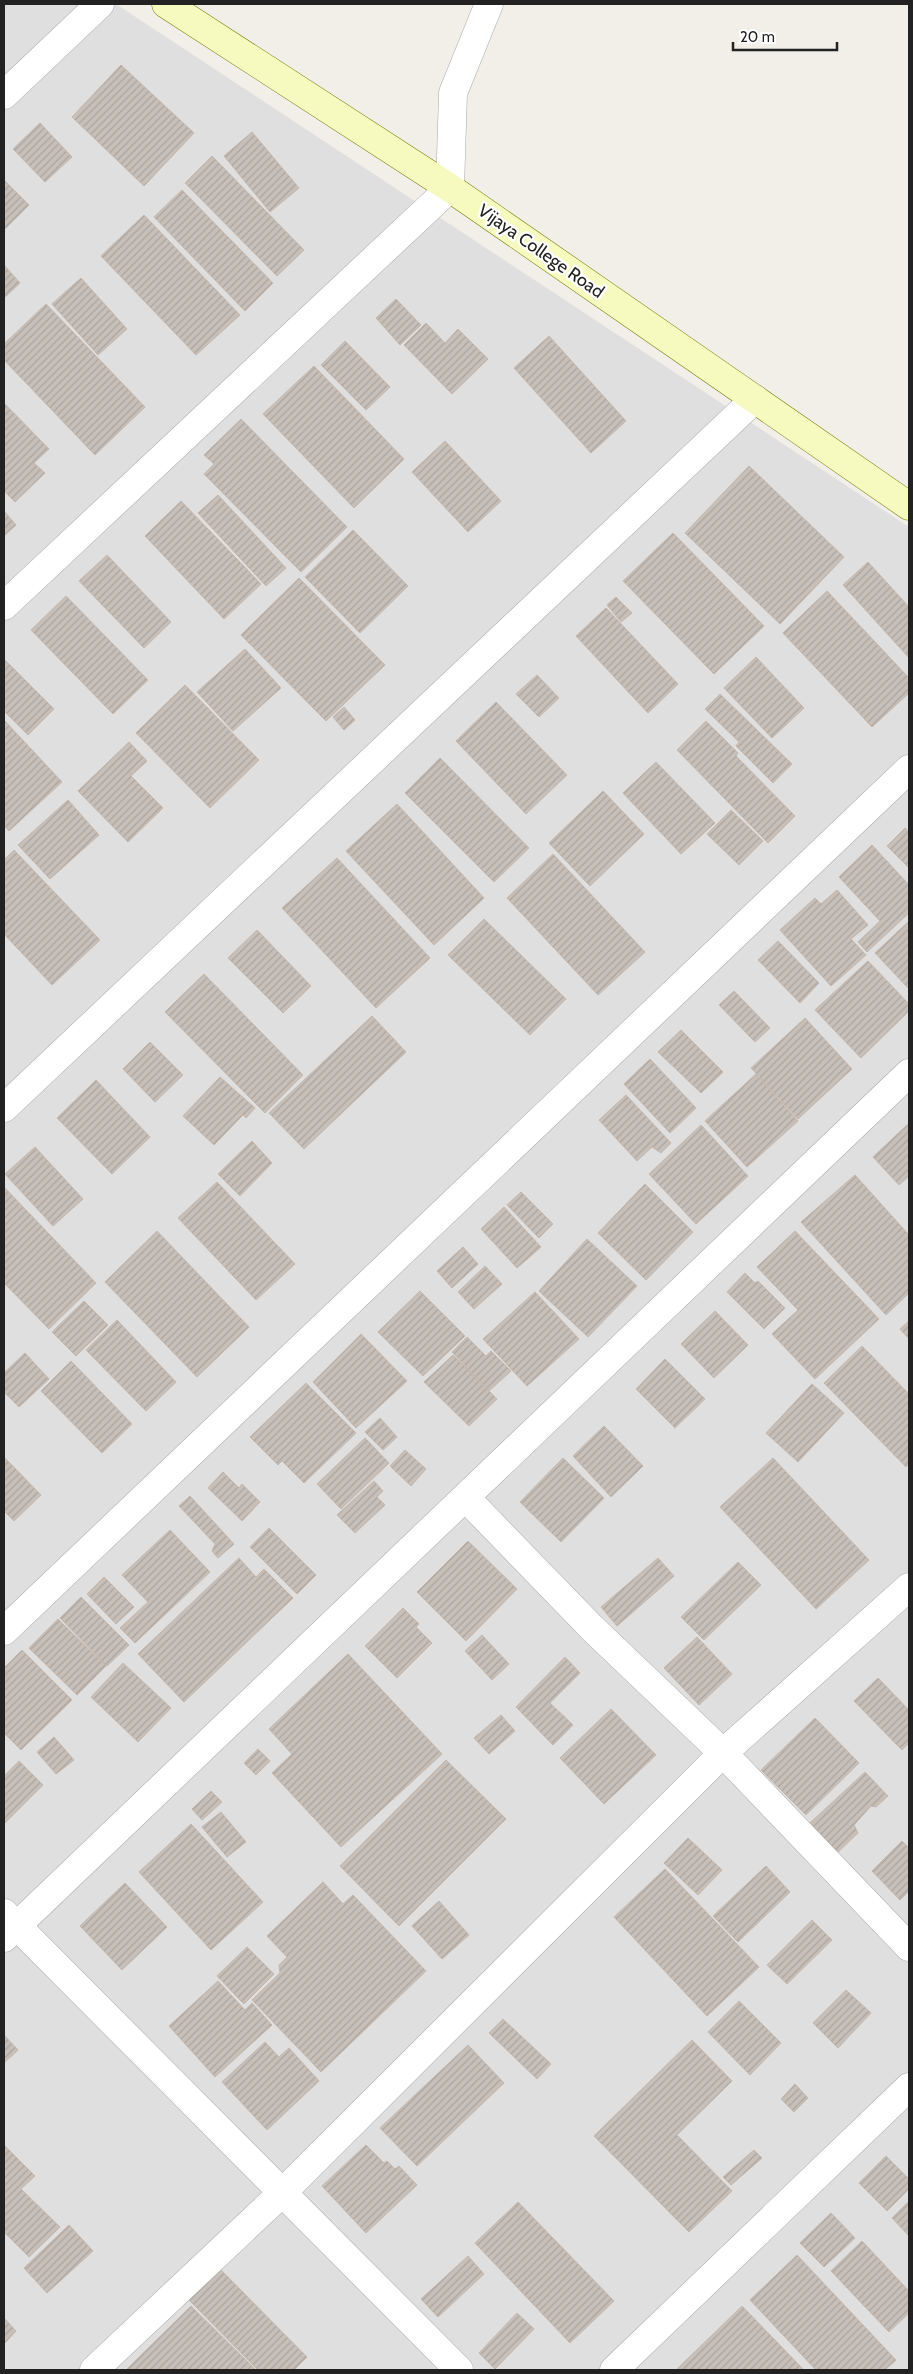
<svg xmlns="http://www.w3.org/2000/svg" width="913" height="2374" font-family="Cabin,sans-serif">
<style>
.residential{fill:#e0dfdf}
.building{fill:url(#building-hatch);stroke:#c4b6ab}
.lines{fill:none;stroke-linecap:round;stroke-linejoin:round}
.street-casing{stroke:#a9a9a9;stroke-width:29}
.secondary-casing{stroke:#707d05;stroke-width:29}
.street{stroke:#fff;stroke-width:28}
.secondary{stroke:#f7fabf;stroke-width:28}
.labels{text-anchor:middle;stroke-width:4.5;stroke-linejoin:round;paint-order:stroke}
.street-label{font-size:18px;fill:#222;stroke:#fff}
</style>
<defs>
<pattern id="building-hatch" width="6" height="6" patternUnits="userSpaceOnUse" patternTransform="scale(1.25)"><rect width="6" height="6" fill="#c7bfb8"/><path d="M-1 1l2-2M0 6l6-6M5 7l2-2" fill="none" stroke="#aba49e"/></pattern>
</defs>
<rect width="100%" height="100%" fill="#f2efe9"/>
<!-- residential -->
<polygon class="residential" points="4,4 116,4 909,527 909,2370 4,2370"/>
<!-- building -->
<g class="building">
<polygon points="121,65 194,133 144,186 72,117"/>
<polygon points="40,123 72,157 45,182 13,149"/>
<polygon points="252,132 299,188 270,212 224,156"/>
<polygon points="212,156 304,250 277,276 185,183"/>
<polygon points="4,180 29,205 4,230"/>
<polygon points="182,190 273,283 245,311 154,217"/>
<polygon points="144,215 240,315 196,355 101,256"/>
<polygon points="4,265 20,283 4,298"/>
<polygon points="81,278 127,329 98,355 52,304"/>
<polygon points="396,299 421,325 400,345 376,318"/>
<polygon points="46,304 145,407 95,455 4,360 4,344"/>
<polygon points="426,323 445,343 458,329 488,359 452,394 404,345"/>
<polygon points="549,336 626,421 591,453 514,368"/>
<polygon points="345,341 390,387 366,410 321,365"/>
<polygon points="314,366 404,459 354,508 263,414"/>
<polygon points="4,403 49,449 34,463 45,473 15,502 4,491"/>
<polygon points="241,419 347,527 301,572 204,474 214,464 204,455"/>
<polygon points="445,441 501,501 468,532 412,472"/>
<polygon points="749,466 844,557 780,624 685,533"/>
<polygon points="218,495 286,568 266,586 198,513"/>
<polygon points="181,501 261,584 224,619 145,536"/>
<polygon points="4,511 16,525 4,536"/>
<polygon points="353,530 408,586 360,633 305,577"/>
<polygon points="673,533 764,626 714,674 623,581"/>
<polygon points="107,555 171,622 144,648 79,581"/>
<polygon points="868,562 909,607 909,658 843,585"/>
<polygon points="299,578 385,665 326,721 241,635"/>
<polygon points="827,591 909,678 909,693 872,727 783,633"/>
<polygon points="66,596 148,680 113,714 31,630"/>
<polygon points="616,597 632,613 621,622 607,605"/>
<polygon points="606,608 678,684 648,713 576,636"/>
<polygon points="245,649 281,688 233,731 197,692"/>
<polygon points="756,657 804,708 772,738 724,688"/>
<polygon points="5,660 54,709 28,735 4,711"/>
<polygon points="537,675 559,698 539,717 516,694"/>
<polygon points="185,685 259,760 210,808 136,733"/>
<polygon points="720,694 792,764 773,783 736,746 739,742 705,709"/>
<polygon points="496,702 567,775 526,814 456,741"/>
<polygon points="344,707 355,720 344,730 333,717"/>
<polygon points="4,720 62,782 9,831 4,826"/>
<polygon points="706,721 738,753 736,756 795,816 768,843 677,750"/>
<polygon points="129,742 147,761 131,776 163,808 128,842 78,791"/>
<polygon points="440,758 529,848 494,882 405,793"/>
<polygon points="656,762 715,823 681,854 623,793"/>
<polygon points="603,791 644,834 590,886 549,843"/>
<polygon points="68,800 99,835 50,879 18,845"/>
<polygon points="397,804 484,898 434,945 346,851"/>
<polygon points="731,810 763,841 739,865 707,834"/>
<polygon points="905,828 909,832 909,868 887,846"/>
<polygon points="872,845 909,885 909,913 867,952 858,942 880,921 839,877"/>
<polygon points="14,850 100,940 52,985 4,934 4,860"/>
<polygon points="553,854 645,952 598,995 507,898"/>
<polygon points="337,858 430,958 376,1008 282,908"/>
<polygon points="837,890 868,925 851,939 866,955 831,986 780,930 815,898 821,904"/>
<polygon points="484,919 566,999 530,1035 448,955"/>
<polygon points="909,921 909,989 875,953"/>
<polygon points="257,930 311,986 283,1013 228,958"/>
<polygon points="778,941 819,983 800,1003 758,960"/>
<polygon points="868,961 909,1004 909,1011 861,1058 815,1010"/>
<polygon points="204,974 303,1075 265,1113 165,1012"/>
<polygon points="734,991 770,1028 755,1042 719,1005"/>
<polygon points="372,1016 406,1052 304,1149 269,1113"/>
<polygon points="805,1018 852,1069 798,1119 751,1068"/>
<polygon points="681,1030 723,1072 701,1093 658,1052"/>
<polygon points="150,1042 183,1075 155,1102 123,1069"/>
<polygon points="650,1059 696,1108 670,1133 624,1084"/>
<polygon points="756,1074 798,1121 747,1167 705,1121"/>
<polygon points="220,1077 255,1108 246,1118 243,1115 214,1145 183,1116"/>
<polygon points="96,1080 150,1137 112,1174 57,1118"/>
<polygon points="626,1095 671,1143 661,1153 652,1147 637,1161 599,1120"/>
<polygon points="908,1124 909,1176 899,1185 873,1157"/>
<polygon points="701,1125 748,1176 696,1224 649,1174"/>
<polygon points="252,1141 272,1163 240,1196 218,1174"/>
<polygon points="35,1147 83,1199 53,1226 5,1174"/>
<polygon points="855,1175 909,1235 909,1293 886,1315 801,1222"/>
<polygon points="217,1182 295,1264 256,1300 178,1218"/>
<polygon points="645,1184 693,1232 646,1280 598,1233"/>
<polygon points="4,1187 96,1283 49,1329 4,1283"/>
<polygon points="521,1192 553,1224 539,1238 507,1205"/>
<polygon points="504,1207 541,1247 517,1268 481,1229"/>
<polygon points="157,1231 249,1327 197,1377 105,1282"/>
<polygon points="795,1231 879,1319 815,1379 772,1334 798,1310 757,1267"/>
<polygon points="587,1239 637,1286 588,1337 539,1291"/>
<polygon points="463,1247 478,1264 452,1288 437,1271"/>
<polygon points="485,1266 502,1284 474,1309 458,1292"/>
<polygon points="745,1273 755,1283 758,1281 785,1308 764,1329 727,1292"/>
<polygon points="420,1291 465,1336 423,1376 378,1332"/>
<polygon points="535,1292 579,1339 527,1386 483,1339"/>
<polygon points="84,1301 108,1325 76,1356 52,1332"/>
<polygon points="715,1311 748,1345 714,1378 681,1344"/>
<polygon points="117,1320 176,1382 146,1411 86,1350"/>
<polygon points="909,1321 909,1339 900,1329"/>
<polygon points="361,1334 407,1381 356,1428 313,1382"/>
<polygon points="467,1337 486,1356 491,1351 511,1371 489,1391 452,1352"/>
<polygon points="862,1346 909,1394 909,1464 906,1467 824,1383"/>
<polygon points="25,1353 49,1379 19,1407 4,1392 4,1373"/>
<polygon points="453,1355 497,1399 469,1426 424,1382"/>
<polygon points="665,1359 705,1399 675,1428 636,1389"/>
<polygon points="71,1361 132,1424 102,1453 41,1391"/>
<polygon points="306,1383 356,1433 304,1483 282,1461 278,1465 250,1437"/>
<polygon points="812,1384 844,1413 798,1462 766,1433"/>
<polygon points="380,1418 397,1437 383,1450 365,1432"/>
<polygon points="604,1426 643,1466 611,1497 573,1456"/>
<polygon points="365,1438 389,1463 341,1509 317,1484"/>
<polygon points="405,1450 426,1469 411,1486 390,1466"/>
<polygon points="4,1457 41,1495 14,1521 4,1511"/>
<polygon points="563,1458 604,1498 561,1542 520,1502"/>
<polygon points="773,1458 869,1560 816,1609 720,1507"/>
<polygon points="223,1472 239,1488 242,1484 260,1502 242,1521 208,1488"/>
<polygon points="374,1481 383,1491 377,1497 385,1505 355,1533 337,1515"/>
<polygon points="190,1496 234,1544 218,1558 212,1551 215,1544 179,1506"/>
<polygon points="269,1528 316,1575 297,1594 250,1547"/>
<polygon points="170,1530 210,1572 135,1643 120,1628 148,1602 122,1575"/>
<polygon points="468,1541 517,1589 466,1641 417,1592"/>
<polygon points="239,1558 256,1577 264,1569 293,1598 184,1702 138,1654"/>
<polygon points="658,1558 674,1576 617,1626 601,1607"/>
<polygon points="738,1562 761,1585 704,1640 681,1617"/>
<polygon points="104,1577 134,1607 116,1624 87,1594"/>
<polygon points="81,1597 129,1645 107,1666 60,1618"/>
<polygon points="403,1608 419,1624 416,1627 432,1643 397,1678 365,1646"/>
<polygon points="58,1619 106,1666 77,1695 29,1648"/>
<polygon points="482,1635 509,1664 492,1680 465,1651"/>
<polygon points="697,1637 732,1674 699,1705 664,1668"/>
<polygon points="22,1650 72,1700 21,1750 4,1733 4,1668"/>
<polygon points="348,1654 442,1754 341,1847 272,1773 292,1754 269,1729"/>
<polygon points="565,1657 580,1673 550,1703 573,1725 553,1745 516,1707"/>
<polygon points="123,1663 171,1708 138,1742 91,1697"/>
<polygon points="878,1678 909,1710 909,1743 902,1750 854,1701"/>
<polygon points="611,1709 656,1755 604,1804 560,1758"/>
<polygon points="501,1715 515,1731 489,1754 474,1738"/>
<polygon points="815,1718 859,1763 806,1815 761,1770"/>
<polygon points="54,1737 74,1760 56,1774 37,1752"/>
<polygon points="258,1749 270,1761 256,1775 244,1763"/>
<polygon points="446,1760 506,1819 399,1926 340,1866"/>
<polygon points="19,1761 43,1785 4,1824 4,1776"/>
<polygon points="865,1772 888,1796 876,1807 871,1806 854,1825 858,1833 837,1853 810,1823"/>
<polygon points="211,1791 222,1802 202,1820 192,1809"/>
<polygon points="221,1812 246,1842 227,1857 202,1827"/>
<polygon points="191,1824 263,1902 211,1950 139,1872"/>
<polygon points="688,1838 722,1870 698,1895 664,1863"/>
<polygon points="902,1841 909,1848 909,1891 900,1900 872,1871"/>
<polygon points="766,1866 790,1892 738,1942 713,1916"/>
<polygon points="665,1869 759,1967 707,2016 614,1917"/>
<polygon points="323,1882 343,1904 353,1895 426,1971 321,2072 252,2000 280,1973 279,1965 287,1957 267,1936"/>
<polygon points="125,1883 167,1927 122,1970 80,1926"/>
<polygon points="439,1901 469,1935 442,1959 412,1926"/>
<polygon points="812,1920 832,1940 787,1984 767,1965"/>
<polygon points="247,1947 274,1974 244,2004 217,1976"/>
<polygon points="218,1981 245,2010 252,2003 272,2025 215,2077 169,2026"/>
<polygon points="846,1990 871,2013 838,2048 813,2023"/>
<polygon points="739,2001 781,2043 750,2075 708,2032"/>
<polygon points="503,2019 551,2064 537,2079 489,2033"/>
<polygon points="4,2035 18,2050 4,2063"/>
<polygon points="692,2040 732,2081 677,2135 732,2191 689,2232 594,2136"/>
<polygon points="265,2042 279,2057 289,2048 319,2081 267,2130 222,2082"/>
<polygon points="468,2045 504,2083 417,2166 380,2128"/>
<polygon points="795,2084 808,2098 794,2112 781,2099"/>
<polygon points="4,2145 35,2176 21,2189 60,2227 29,2257 4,2232"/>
<polygon points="366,2145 384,2163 387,2161 395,2169 399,2166 417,2185 366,2233 322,2186"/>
<polygon points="754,2150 762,2158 731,2185 723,2177"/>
<polygon points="886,2156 909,2179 909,2189 887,2211 859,2183"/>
<polygon points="518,2202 614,2301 570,2343 475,2243"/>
<polygon points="908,2202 909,2203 909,2236 892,2218"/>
<polygon points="831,2213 855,2238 824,2267 800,2243"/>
<polygon points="69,2225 93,2251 47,2293 24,2268"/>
<polygon points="862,2241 909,2291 909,2313 889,2332 831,2271"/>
<polygon points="797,2255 896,2360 885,2370 816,2370 750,2300"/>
<polygon points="468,2256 484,2274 438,2317 421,2299"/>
<polygon points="219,2268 307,2357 294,2370 258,2370 188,2299"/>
<polygon points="191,2306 256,2370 126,2370"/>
<polygon points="742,2306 804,2370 676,2370"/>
<polygon points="517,2313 534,2329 495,2369 479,2353"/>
<polygon points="4,2318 16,2331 4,2344"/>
</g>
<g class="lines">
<!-- street casing -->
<g class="street-casing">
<g id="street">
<polyline points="4,95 100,4"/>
<polyline points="4,606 450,188 453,93 489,4"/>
<polyline points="4,1108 755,399"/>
<polyline points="466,1498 592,1628 723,1753 909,1947"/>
<polyline points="4,1631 909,769"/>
<polyline points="4,1913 459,2370"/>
<polyline points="4,1938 909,1073"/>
<polyline points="94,2370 283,2192 723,1753 909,1587"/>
<polyline points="614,2370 909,2087"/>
</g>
</g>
<!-- secondary casing -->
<g class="secondary-casing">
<polyline id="secondary" points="166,4 450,188 909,506"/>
</g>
<!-- street -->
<use href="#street" class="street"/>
<!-- secondary -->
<use href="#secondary" class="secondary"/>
</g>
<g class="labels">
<!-- street labels -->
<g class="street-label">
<text transform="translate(541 251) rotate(35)" y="6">Vijaya College Road</text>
</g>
</g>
<!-- border -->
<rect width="913" height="2374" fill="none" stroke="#222222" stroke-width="10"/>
<!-- scale -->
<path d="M733 42v8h104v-8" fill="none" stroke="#222222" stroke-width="2.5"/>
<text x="740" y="42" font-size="15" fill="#222222" stroke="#ffffff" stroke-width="4" paint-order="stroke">20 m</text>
</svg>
